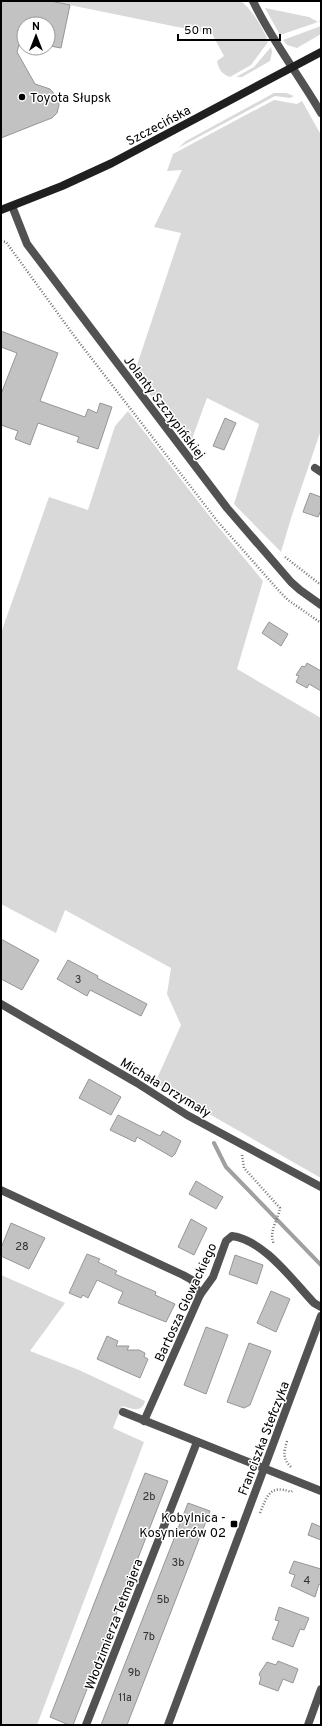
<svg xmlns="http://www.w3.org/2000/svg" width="322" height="1726" font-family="Overpass,sans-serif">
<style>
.green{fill:#d9d9d9}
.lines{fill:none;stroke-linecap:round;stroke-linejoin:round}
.stream{stroke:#a0a0a0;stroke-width:4}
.building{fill:#c2c2c2;stroke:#969696}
.path{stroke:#747474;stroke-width:2.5;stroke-dasharray:1 2;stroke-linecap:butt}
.street{stroke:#525252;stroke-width:8}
.secondary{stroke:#1f1f1f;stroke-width:8}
.poi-dot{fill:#000;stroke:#fff;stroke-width:1.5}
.labels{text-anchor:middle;stroke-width:3;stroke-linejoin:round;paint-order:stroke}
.number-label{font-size:11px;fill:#303030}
.poi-label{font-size:13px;fill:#000;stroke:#fff;text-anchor:start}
.street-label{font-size:13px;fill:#000;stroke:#fff}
</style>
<rect width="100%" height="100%" fill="#fff"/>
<!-- green -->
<g class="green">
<path d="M50,1H240C249,5 266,32 268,42L251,65L230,77C221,74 219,69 217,61L224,56L212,34Z"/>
<polygon points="265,8 309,17 318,22 321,19 321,21 280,35"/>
<polygon points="321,26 321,34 297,48 287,45 283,40"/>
<polygon points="271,47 272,52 270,61 242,77 236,77 254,67"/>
<polygon points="274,93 286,93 294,96 290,98 275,96 178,148 186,141"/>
<polygon points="274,100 297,104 302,101 321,135 321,430 292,515 281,552 234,504 259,424 207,398 189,447 134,374 181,233 154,227 182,170 167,171 173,154"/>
<polygon points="128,411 211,518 263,581 237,669 321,718 321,1178 155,1083 181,1025 167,994 171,968 65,910 56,933 1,904 1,633 49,497 88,510 115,426"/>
<path d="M1,1275L65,1303L30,1351L79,1370L145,1401C142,1413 132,1409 122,1406L113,1428L144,1442L37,1725H1Z"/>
</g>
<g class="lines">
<!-- stream -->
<polyline class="stream" points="214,1143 226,1167 321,1265"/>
</g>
<!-- building -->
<g class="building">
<polygon points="1,1 50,1 70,5 61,48 50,46 50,44 48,43 48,24 24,24 24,39 21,38 17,52 35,84 50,89 58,98 59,105 57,113 52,118 44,121 1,138"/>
<polygon points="1,331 58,353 40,401 85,417 88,409 97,413 100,403 112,407 98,449 77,442 79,437 38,423 30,445 15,439 18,431 1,425 1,394 17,353 1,347"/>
<polygon points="225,418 236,423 224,450 213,446"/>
<polygon points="310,493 321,497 321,510 318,517 303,512"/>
<polygon points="269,622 288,634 281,646 262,633"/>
<polygon points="307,663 321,671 321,691 309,684 307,688 296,682 299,676 296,675 302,666 305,667"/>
<polygon points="1,939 39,960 22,990 1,979"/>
<polygon points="68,960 98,976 97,978 147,1004 141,1016 90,990 87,996 57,979"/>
<polygon points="89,1079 121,1097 111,1115 79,1098"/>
<polygon points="118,1115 160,1136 163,1131 181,1141 175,1154 172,1157 137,1137 135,1142 110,1130"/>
<polygon points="196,1181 223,1197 216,1209 189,1194"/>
<polygon points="191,1219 207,1228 194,1255 178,1247"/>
<polygon points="11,1223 45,1238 29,1269 1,1256 1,1248"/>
<polygon points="87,1254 100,1259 98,1262 117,1271 115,1274 156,1292 155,1295 175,1304 166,1322 118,1303 123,1292 97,1280 88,1298 83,1295 81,1298 69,1293"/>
<polygon points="235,1255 263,1265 257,1284 229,1274"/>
<polygon points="271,1291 290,1299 276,1332 257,1323"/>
<polygon points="206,1327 228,1335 206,1394 184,1385"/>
<polygon points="107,1336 118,1341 116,1346 129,1346 127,1350 139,1350 145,1353 144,1357 148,1359 140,1378 97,1359"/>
<polygon points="249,1343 271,1351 250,1405 244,1408 227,1402"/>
<polygon points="145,1473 168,1481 73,1725 69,1725 50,1717"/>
<polygon points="188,1503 210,1511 191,1560 127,1725 101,1725"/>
<polygon points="312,1523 321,1527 321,1540 308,1535"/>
<polygon points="294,1561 321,1569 321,1585 319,1584 315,1597 291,1586 295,1575 289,1573"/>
<polygon points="279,1607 309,1618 304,1630 300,1629 293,1647 272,1639 279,1621 275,1620"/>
<polygon points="278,1661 298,1669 293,1683 283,1679 278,1691 259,1684 261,1678 259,1674 267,1662 276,1665"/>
</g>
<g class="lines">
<!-- path -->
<g class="path">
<polyline points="1,241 6,242 75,337 218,522 280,592 288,600 321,623"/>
<polyline points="285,557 321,585"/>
<path d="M242,1155L244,1168L280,1208C278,1220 268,1232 274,1244"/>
<path d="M287,1441C284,1452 282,1458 291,1467"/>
<path d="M260,1513C267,1496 270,1484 291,1492L292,1491"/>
</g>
<!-- street -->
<g class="street">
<path d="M253,1C272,41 299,75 321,113"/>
<polyline points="12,206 27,244 227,508 291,582 300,590 321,605"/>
<polyline points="315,468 321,472"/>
<polyline points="1,1004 137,1083 187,1115 321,1187"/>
<polyline points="1,1190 183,1275 192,1280 200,1295"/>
<polyline points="123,1412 321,1491"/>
<path d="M144,1421L200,1295L213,1277L226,1241L232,1236C264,1240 293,1281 314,1303L321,1307"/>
<polyline points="86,1725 197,1442"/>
<polyline points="168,1725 321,1316"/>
<polyline points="308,1725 321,1689"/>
</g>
<!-- secondary -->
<polyline class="secondary" points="1,210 62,186 112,163 321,52"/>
</g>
<!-- markers -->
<g class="poi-dot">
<circle cx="22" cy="97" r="4"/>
<rect x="230" y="1520" width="8" height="8" rx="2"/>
</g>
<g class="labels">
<!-- number labels -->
<g class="number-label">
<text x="78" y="983">3</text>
<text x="22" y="1250">28</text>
<text x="149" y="1500">2b</text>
<text x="178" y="1566">3b</text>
<text x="307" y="1584">4</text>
<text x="163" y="1603">5b</text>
<text x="149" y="1640">7b</text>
<text x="134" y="1676">9b</text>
<text x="125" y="1701">11a</text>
</g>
<!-- poi labels -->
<g class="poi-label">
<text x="30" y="102">Toyota Słupsk</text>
<text x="226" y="1522" text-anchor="end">Kobylnica -<tspan x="226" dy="15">Kosynierów 02</tspan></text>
</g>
<!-- street labels -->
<g class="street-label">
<text transform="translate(158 125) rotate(-28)" y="5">Szczecińska</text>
<text transform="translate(165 407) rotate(53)" y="5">Jolanty Szczypińskiej</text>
<text transform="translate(166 1087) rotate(31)" y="5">Michała Drzymały</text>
<text transform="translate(185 1302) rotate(-65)" y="5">Bartosza Głowackiego</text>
<text transform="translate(263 1438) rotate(-69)" y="5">Franciszka Stefczyka</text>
<text transform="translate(113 1624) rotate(-69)" y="5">Włodzimierza Tetmajera</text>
</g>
</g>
<!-- border -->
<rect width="322" height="1726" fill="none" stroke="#000000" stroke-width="4"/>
<!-- north arrow -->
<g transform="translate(36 36)"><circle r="19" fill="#ffffff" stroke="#999999"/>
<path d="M0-3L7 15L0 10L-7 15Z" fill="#000000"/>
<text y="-6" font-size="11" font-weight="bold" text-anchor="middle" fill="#000000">N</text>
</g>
<!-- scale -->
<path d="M178 34v6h102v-6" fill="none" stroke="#000000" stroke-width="2"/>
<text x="184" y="34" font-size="12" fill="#000000" stroke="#ffffff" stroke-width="3" paint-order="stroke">50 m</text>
</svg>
